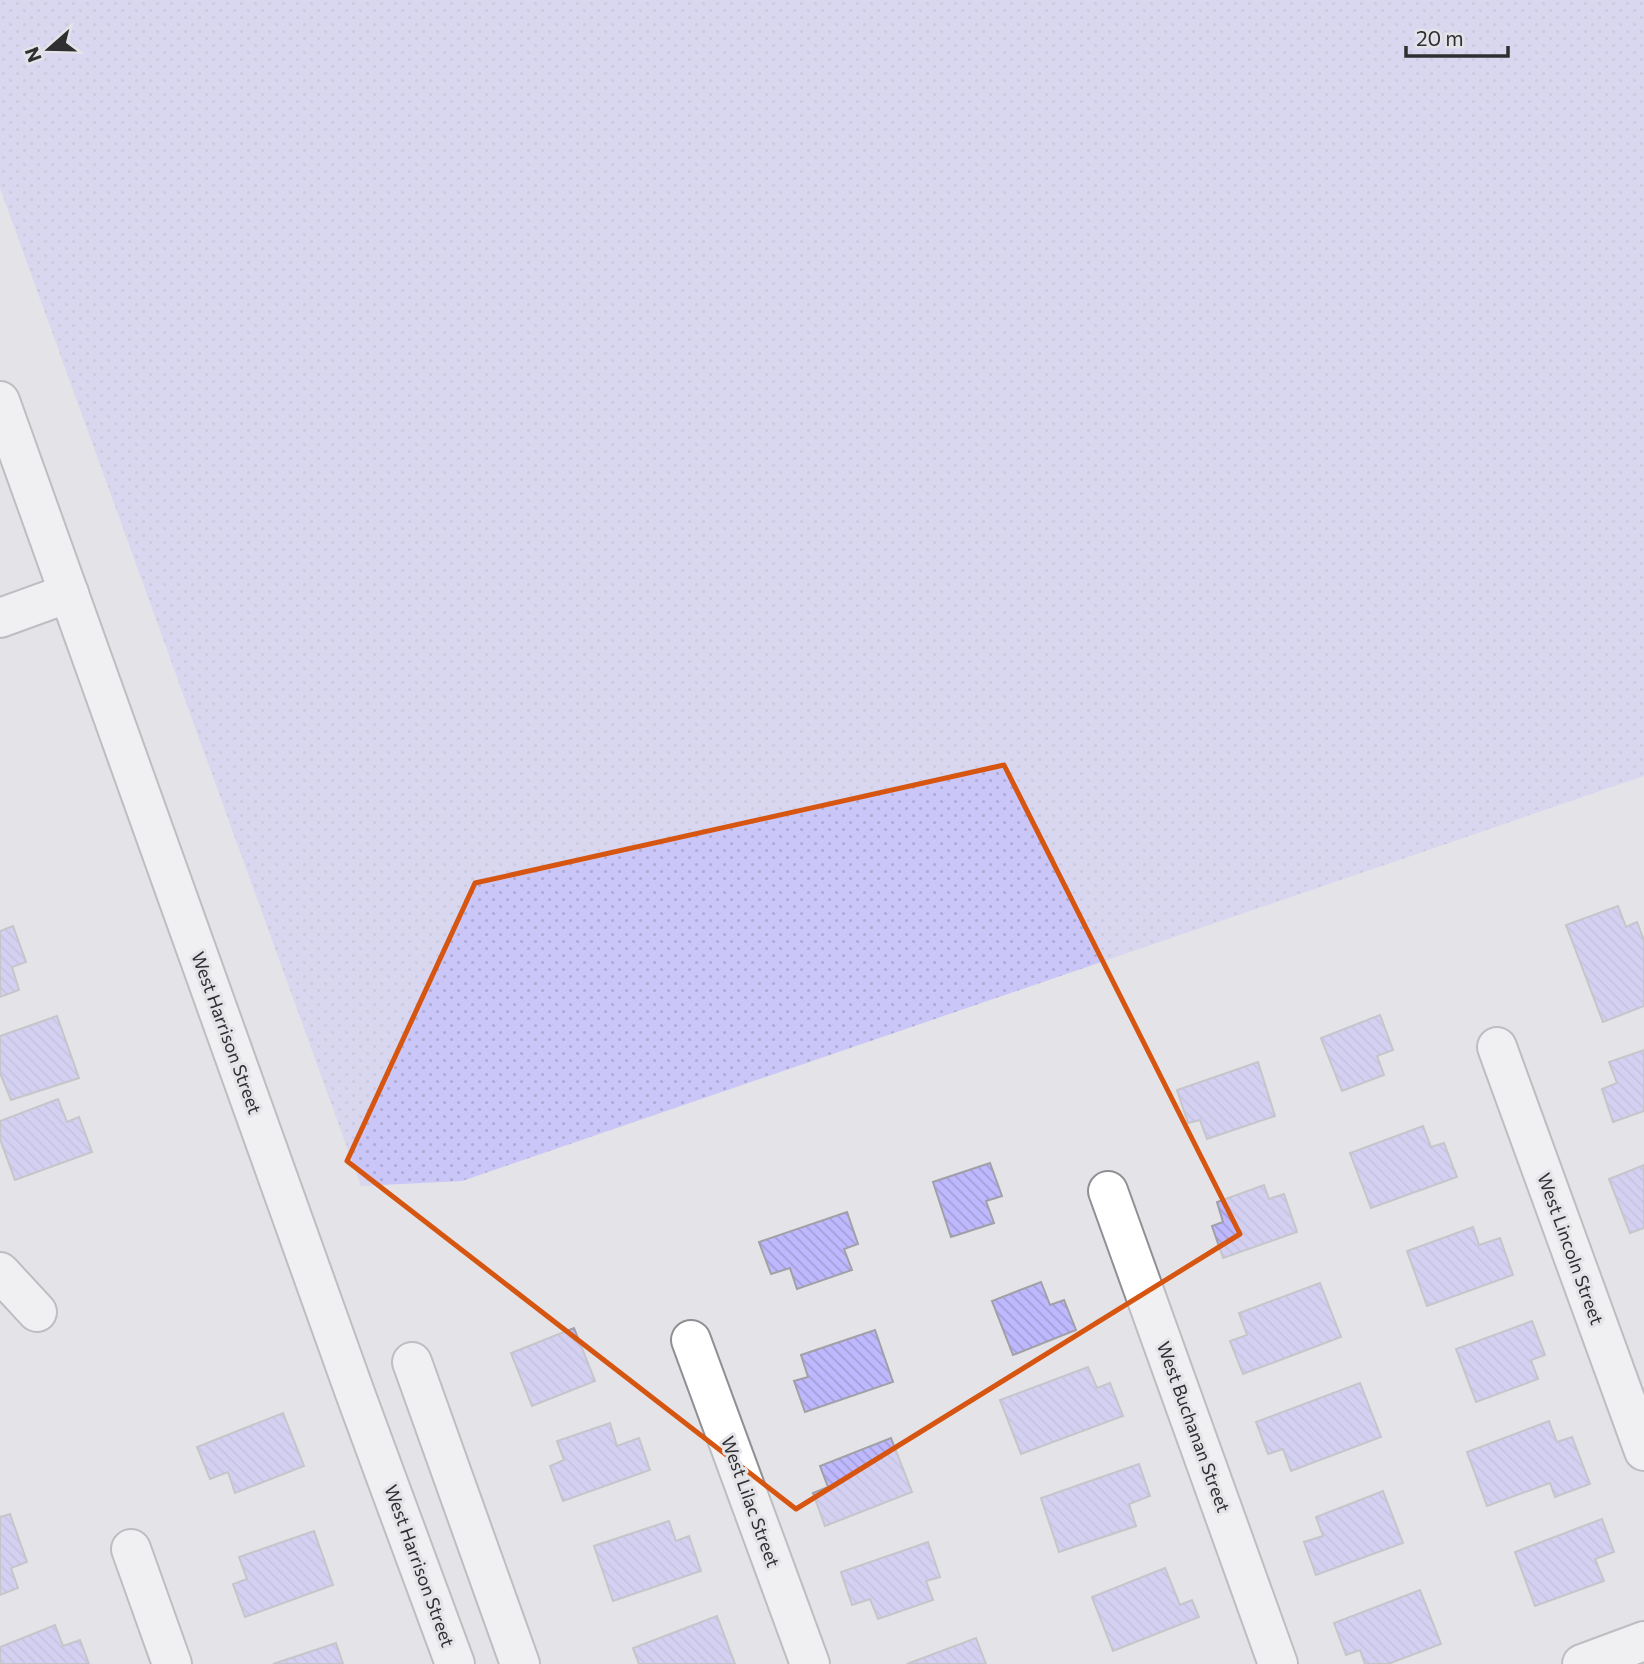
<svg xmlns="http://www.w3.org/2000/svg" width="1644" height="1664" font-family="Commissioner,sans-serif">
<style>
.green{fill:url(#green-dots)}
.building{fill:url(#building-back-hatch);stroke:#a0a0a6;stroke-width:2}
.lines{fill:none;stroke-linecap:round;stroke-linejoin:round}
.minor-casing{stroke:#8f8f94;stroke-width:42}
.minor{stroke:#fff;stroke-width:38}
.marked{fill:none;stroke:#d65510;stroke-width:5;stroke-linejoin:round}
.labels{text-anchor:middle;stroke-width:6;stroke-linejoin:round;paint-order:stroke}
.street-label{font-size:18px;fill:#2f2f31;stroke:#e3e3e8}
</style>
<defs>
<pattern id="green-dots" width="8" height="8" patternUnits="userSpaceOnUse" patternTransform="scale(1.75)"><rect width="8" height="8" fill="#cac7f8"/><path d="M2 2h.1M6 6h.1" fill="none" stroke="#aeabd5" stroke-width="1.8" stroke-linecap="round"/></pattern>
<pattern id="building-back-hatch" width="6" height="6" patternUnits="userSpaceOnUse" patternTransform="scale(1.75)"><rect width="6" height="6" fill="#beb8fe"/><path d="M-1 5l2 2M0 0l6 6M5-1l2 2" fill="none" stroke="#a49eda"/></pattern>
</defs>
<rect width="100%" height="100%" fill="#e3e3e8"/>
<!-- green -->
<polygon class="green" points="0,0 1644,0 1644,776 462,1181 361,1186 0,188"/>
<!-- building -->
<g class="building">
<polygon points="1618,906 1626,927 1637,922 1644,940 1644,1006 1603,1022 1566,925"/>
<polygon points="13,926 26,962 12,967 19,990 0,997 0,931"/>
<polygon points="1380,1015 1393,1050 1377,1056 1384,1075 1342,1091 1321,1038"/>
<polygon points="57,1016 79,1078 11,1100 0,1073 0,1036"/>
<polygon points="1644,1050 1644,1111 1613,1122 1602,1089 1617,1083 1609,1062"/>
<polygon points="1258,1062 1275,1116 1207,1139 1200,1120 1188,1123 1177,1090"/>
<polygon points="58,1099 67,1122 79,1117 92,1152 15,1180 0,1139 0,1121"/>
<polygon points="1423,1126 1431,1147 1444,1143 1457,1177 1371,1208 1350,1153"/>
<polygon points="990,1163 1002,1196 986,1201 994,1223 951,1237 933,1182"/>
<polygon points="1644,1165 1644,1228 1630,1233 1609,1179"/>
<polygon points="1264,1185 1269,1199 1284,1194 1297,1232 1223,1258 1212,1226 1223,1222 1217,1202"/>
<polygon points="847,1212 858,1244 844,1249 852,1270 797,1289 790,1268 771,1274 759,1242"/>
<polygon points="1473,1227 1479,1245 1500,1238 1513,1275 1427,1306 1407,1251"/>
<polygon points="1041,1282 1050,1305 1064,1300 1076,1330 1013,1355 992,1301"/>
<polygon points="1320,1283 1341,1337 1243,1374 1230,1341 1247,1335 1239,1313"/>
<polygon points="1532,1321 1545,1355 1531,1360 1538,1379 1476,1402 1456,1349"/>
<polygon points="574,1328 595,1381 532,1406 511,1353"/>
<polygon points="875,1330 893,1382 805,1412 794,1381 808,1377 801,1355"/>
<polygon points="1088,1367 1097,1388 1110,1383 1123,1416 1021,1454 1000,1400"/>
<polygon points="1360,1383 1381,1437 1291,1471 1283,1449 1268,1454 1256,1422"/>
<polygon points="283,1413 304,1466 235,1493 228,1472 210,1479 197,1447"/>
<polygon points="1549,1421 1557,1442 1572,1437 1590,1484 1555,1497 1550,1483 1487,1506 1467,1452"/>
<polygon points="610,1423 617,1446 639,1438 650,1470 563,1501 550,1466 564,1460 557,1441"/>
<polygon points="891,1438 912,1492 825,1526 813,1493 828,1487 820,1466"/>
<polygon points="1139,1464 1150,1496 1129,1504 1136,1526 1059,1552 1041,1498"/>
<polygon points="1383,1491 1403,1543 1316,1575 1304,1542 1323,1536 1316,1517"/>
<polygon points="10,1514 27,1562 11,1568 18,1588 0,1595 0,1517"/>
<polygon points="1602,1519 1614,1552 1595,1559 1604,1581 1535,1606 1515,1552"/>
<polygon points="669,1521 676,1541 689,1536 701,1571 613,1601 594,1546"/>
<polygon points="314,1531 333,1585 245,1617 233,1584 247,1579 239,1557"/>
<polygon points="928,1542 940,1577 926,1581 933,1600 878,1619 870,1599 852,1605 841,1572"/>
<polygon points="1165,1568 1180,1605 1192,1600 1199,1617 1113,1651 1092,1597"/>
<polygon points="1420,1590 1441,1644 1388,1664 1365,1664 1360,1650 1346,1655 1334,1623"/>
<polygon points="717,1616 735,1664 639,1664 633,1648"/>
<polygon points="55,1625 63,1646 80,1640 89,1664 0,1664 0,1647"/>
<polygon points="976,1638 986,1664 907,1664"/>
<polygon points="336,1643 343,1664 273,1664"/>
</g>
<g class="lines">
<!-- minor casing -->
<g class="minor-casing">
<g id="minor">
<polyline points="0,401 355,1393 455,1664"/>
<polyline points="0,618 69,593"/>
<polyline points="1497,1047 1644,1451"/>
<polyline points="1108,1191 1278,1664"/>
<polyline points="0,1272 37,1312"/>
<polyline points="691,1340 810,1664"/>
<polyline points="412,1362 520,1664"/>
<polyline points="131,1549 172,1664"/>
<polyline points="1582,1664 1644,1641"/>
</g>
</g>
<!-- minor -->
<use href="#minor" class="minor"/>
</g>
<!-- marked area -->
<path d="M0 0H1644V1664H0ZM1004,765L1240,1234L796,1509L347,1161L475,883Z" fill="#e3e3e8" fill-opacity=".55" fill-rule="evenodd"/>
<path class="marked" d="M1004,765L1240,1234L796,1509L347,1161L475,883Z"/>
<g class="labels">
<!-- street labels -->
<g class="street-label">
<text transform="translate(226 1033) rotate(70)" y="6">West Harrison Street</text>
<text transform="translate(1570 1249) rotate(70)" y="6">West Lincoln Street</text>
<text transform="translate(1193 1427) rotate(70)" y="6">West Buchanan Street</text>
<text transform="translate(750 1502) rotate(70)" y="6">West Lilac Street</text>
<text transform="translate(419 1566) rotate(70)" y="6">West Harrison Street</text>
</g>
</g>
<!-- north arrow -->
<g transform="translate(49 49) rotate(250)" stroke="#e3e3e8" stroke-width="5" paint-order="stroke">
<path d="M0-5L12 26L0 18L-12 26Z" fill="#2f2f31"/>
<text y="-10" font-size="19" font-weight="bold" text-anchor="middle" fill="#2f2f31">N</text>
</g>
<!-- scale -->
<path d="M1406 46v10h102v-10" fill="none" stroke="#2f2f31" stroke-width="3.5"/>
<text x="1416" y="46" font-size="21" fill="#2f2f31" stroke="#e3e3e8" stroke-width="5" paint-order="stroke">20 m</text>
</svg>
